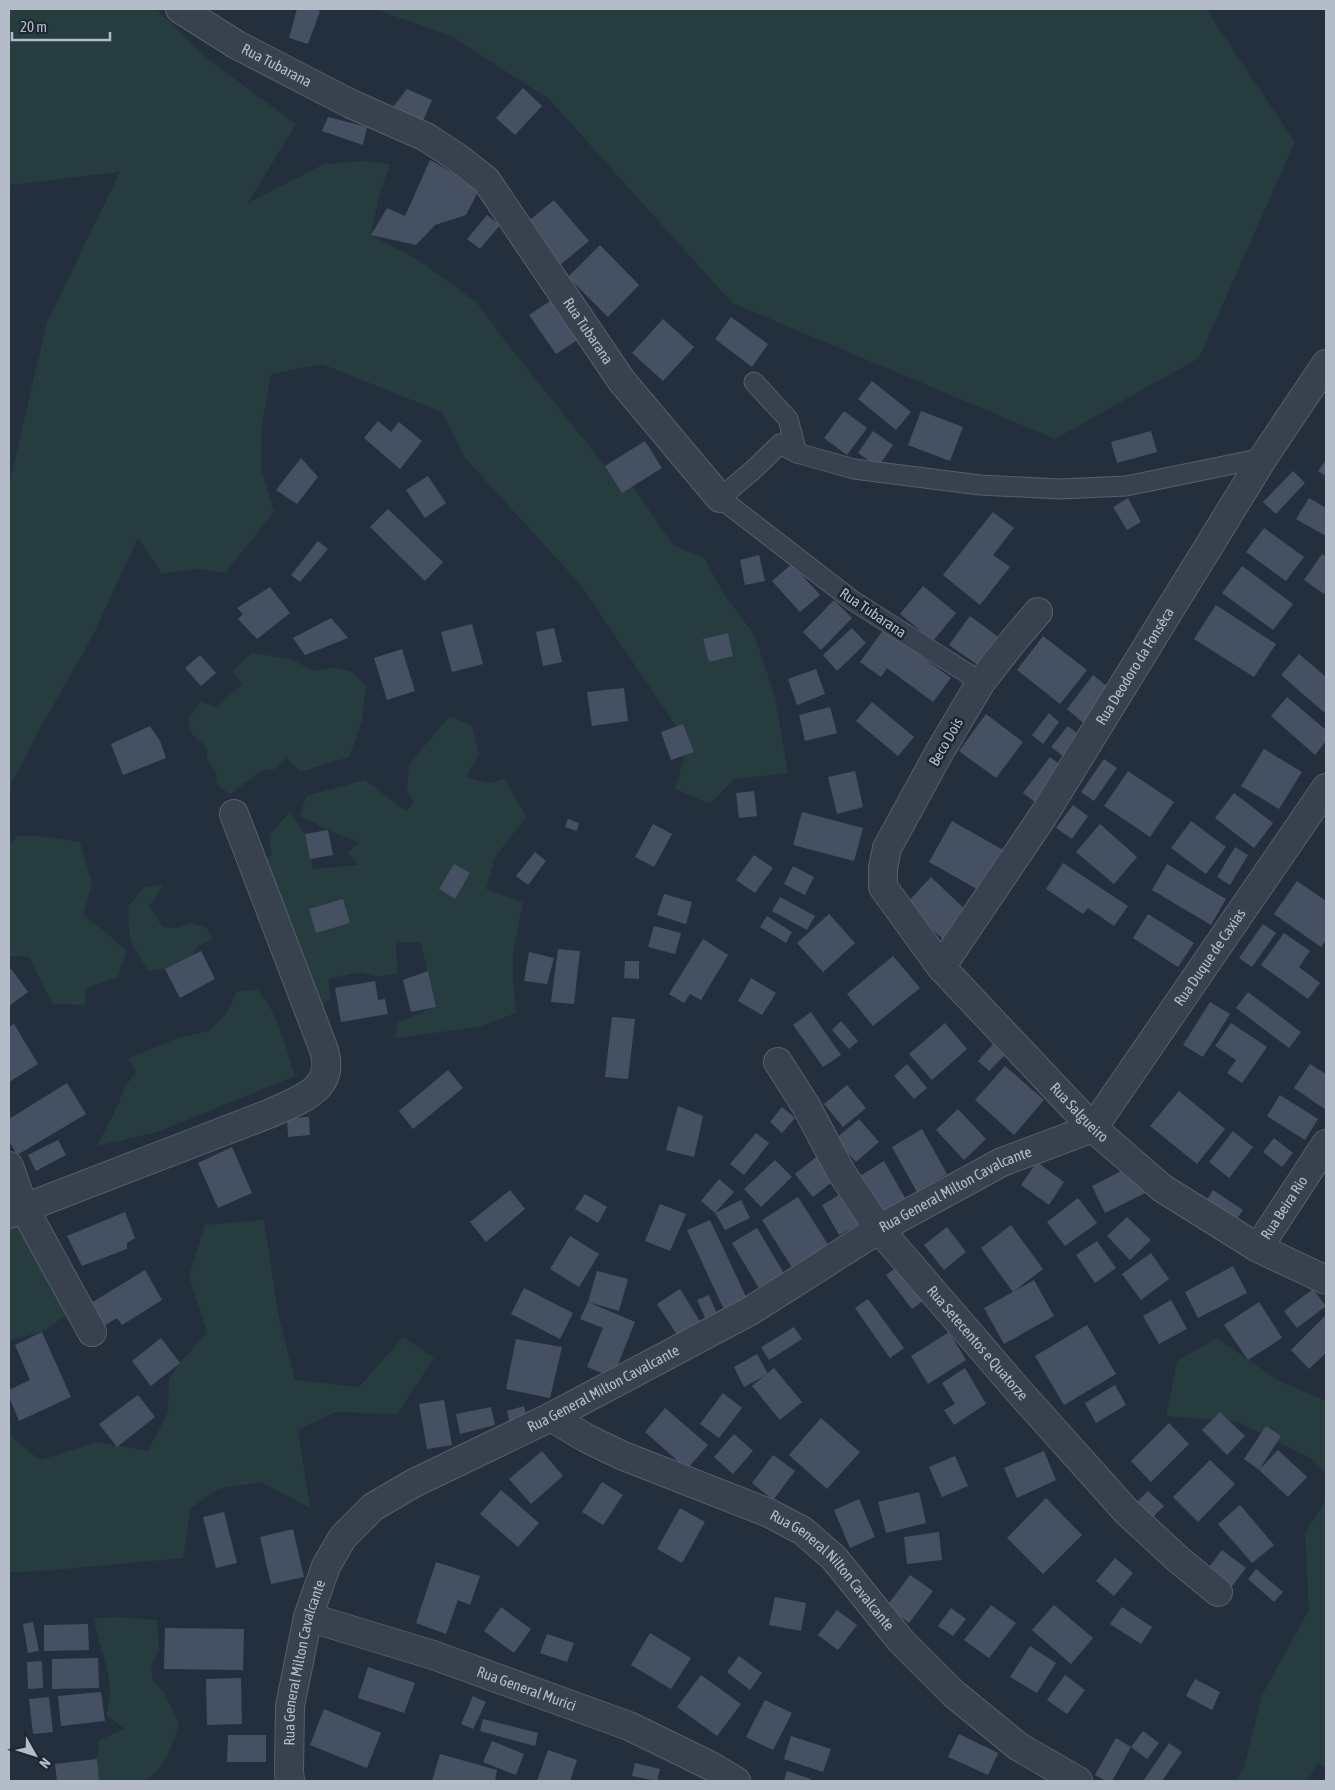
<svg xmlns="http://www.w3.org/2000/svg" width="1335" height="1790" font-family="'Asap Condensed',sans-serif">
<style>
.green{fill:#263c3f}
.building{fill:#455162}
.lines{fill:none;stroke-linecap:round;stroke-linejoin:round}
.lane-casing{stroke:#565f6c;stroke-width:21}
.street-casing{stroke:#565f6c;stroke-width:30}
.lane{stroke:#38414e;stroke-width:19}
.street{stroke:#38414e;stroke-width:28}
.labels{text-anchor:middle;stroke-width:5;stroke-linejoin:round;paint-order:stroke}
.street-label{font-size:15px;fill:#b4bcc9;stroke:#1d2633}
</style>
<rect width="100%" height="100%" fill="#242f3e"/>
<!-- green -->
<g class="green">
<polygon points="9,9 156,9 208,59 296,124 248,203 324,164 362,161 390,164 379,196 371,235 420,261 477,303 510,347 605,466 634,488 673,545 704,558 725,596 754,634 775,697 788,773 734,779 710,804 675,789 688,744 580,584 465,458 442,412 322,364 271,374 262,424 261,469 274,512 225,573 196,569 162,574 138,538 93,635 41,727 9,788 9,485 47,322 120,172 9,185"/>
<polygon points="375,9 1206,9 1295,142 1199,358 1055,439 732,303 549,99 451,36"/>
<polygon points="252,653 290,659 315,671 334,667 352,672 366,686 362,721 349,757 300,772 287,758 275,769 261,771 230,794 217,785 216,772 207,761 207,748 191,733 188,719 201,702 216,707 242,684 232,671"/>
<polygon points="450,716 472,726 479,755 466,777 489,783 505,779 526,817 495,857 486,889 523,903 513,951 513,979 516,1013 479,1027 395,1038 398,1022 435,1007 421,942 396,943 397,973 378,977 359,972 329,979 330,997 315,1016 256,865 272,855 269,835 290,812 305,834 313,869 358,865 347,853 360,842 344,837 300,816 306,796 365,780 406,811 413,803 407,790 409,764"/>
<polygon points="18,835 47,837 80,842 92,883 83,915 104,931 127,951 118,977 85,989 85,1005 53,1004 29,957 9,956 9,846"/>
<polygon points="163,885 149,907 163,927 178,928 191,923 207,928 213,939 198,946 191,956 165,969 148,971 130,940 128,907 144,887"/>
<path d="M257,990C275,1005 288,1054 295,1076L158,1132L97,1146L119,1103L124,1088L136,1072L128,1058L180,1037L210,1031L226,1014L237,991Z"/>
<polygon points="9,1219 70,1273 72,1311 42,1332 11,1340 9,1351"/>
<polygon points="264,1220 278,1314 295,1380 359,1387 403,1337 434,1358 397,1414 335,1412 298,1430 310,1508 260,1482 218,1489 191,1508 183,1558 43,1571 9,1572 9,1423 13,1439 40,1460 96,1442 148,1451 168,1412 169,1379 180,1363 207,1332 189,1276 205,1225"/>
<polygon points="1217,1338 1279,1381 1326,1401 1326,1473 1312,1459 1238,1422 1166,1416 1177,1361"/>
<polygon points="1326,1500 1326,1769 1318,1763 1307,1781 1235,1781 1244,1767 1262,1695 1309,1610 1305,1532"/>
<path d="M116,1617L157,1620L159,1649L151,1666L153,1681L164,1692L179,1724C173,1744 163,1776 140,1781C129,1784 111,1781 99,1781L97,1763L99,1740L125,1729L106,1715C108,1706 111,1696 110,1687C108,1664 98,1641 94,1618Z"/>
</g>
<!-- building -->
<g class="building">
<polygon points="297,9 314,9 320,11 308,44 289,38"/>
<polygon points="523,88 542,106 515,135 496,118"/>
<polygon points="407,89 432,100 423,121 393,107"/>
<polygon points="328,117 367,127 363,145 322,131"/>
<polygon points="430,160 480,188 466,215 435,225 416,245 371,235 387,208 405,216"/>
<polygon points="554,200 589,241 560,265 525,224"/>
<polygon points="487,215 500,225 480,249 467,239"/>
<polygon points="600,245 639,285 608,317 568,277"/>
<polygon points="553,299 580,338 556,354 529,315"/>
<polygon points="731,317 768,344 752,367 715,339"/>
<polygon points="663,319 694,347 663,381 632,353"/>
<polygon points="872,381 911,412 896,430 858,399"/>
<polygon points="844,411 867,428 847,455 824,438"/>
<polygon points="921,411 963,427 950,461 908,445"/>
<polygon points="378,421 391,432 399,422 422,441 400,469 364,438"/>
<polygon points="873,431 893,445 878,467 858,453"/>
<polygon points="1151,431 1157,452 1117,463 1111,442"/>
<polygon points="645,441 662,468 622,493 605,466"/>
<polygon points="301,458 318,477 297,504 276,490"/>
<polygon points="1326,460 1326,476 1318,471"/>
<polygon points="1293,471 1305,483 1276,514 1263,502"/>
<polygon points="428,476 446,503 425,518 406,490"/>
<polygon points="1128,498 1141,522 1127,530 1113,507"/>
<polygon points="1309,498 1326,508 1326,536 1296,519"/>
<polygon points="388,509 443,562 425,581 370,527"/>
<polygon points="993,512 1014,528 993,555 1010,567 980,605 943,575"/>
<polygon points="1264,528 1304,557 1286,581 1246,552"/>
<polygon points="318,541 328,549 300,582 291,575"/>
<polygon points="1322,554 1326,557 1326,590 1324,594 1304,580"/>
<polygon points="759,555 765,581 745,585 740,560"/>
<polygon points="792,564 820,595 800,612 772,581"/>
<polygon points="1242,566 1293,604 1273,630 1222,593"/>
<polygon points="923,586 956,613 933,641 900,614"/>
<polygon points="270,587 290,613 257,639 238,619 243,614 237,608"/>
<polygon points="834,600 852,618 821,650 803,632"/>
<polygon points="1216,605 1276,644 1254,677 1194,639"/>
<polygon points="970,616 1005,642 985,670 949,645"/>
<polygon points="331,618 348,638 305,655 293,638"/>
<polygon points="472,624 483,664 452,672 441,632"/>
<polygon points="554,628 562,662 543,666 536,632"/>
<polygon points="852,628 866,643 837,671 823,655"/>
<polygon points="884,629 951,678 933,702 887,668 881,677 860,662"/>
<polygon points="728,633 733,656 709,662 703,639"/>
<polygon points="1043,636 1087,670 1060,704 1017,670"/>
<polygon points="402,649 415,691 387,700 374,658"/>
<polygon points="1299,654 1326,677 1326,714 1281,675"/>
<polygon points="200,655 216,673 201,686 185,668"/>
<polygon points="816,669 825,694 797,705 788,679"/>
<polygon points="1093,675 1114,692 1087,726 1067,709"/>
<polygon points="624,688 628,721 592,726 587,692"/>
<polygon points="1287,697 1326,730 1326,741 1315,755 1271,716"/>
<polygon points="872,702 914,737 898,756 856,721"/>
<polygon points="830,707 837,733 805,741 799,715"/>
<polygon points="1049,713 1059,722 1043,744 1032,735"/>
<polygon points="986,714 1023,742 996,778 959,751"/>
<polygon points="683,724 694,752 671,760 661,732"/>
<polygon points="150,726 160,741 166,758 123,775 111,744"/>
<polygon points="1068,726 1084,739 1068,760 1051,747"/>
<polygon points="1264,749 1302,772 1279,809 1241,786"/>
<polygon points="1050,757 1070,772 1043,808 1023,793"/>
<polygon points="1104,759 1117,768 1094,801 1081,792"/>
<polygon points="855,771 863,807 837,814 828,777"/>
<polygon points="1128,771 1174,802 1150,837 1104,806"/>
<polygon points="754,791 757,816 739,818 736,793"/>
<polygon points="1234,793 1273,823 1254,848 1215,818"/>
<polygon points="1073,805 1088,816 1072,839 1056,828"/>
<polygon points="802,812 863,828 854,861 793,845"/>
<polygon points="568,819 579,823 577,831 565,827"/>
<polygon points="952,821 1005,851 982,892 929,862"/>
<polygon points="1191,821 1226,847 1206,874 1171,848"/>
<polygon points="653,824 672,834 654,867 635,857"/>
<polygon points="1100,824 1137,857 1114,884 1076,852"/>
<polygon points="328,830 333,855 310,859 305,834"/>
<polygon points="1235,847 1248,855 1230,885 1217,877"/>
<polygon points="535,852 546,861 528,885 516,876"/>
<polygon points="754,855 773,868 755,893 736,880"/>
<polygon points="1063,863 1128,906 1114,926 1088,908 1083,914 1046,889"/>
<polygon points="454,864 470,873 455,899 439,889"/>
<polygon points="1167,864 1226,899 1211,925 1152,890"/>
<polygon points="793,866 814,877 805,895 784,884"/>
<polygon points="931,877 969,913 944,940 905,905"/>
<polygon points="1297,881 1326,901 1326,940 1321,947 1274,914"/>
<polygon points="664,894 692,902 686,924 657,915"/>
<polygon points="780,897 815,916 807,930 772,911"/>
<polygon points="343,899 350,923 316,933 309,909"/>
<polygon points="829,914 855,943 823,972 797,943"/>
<polygon points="1148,914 1194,943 1178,967 1133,938"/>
<polygon points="767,916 792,932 786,943 760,927"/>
<polygon points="1263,924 1276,933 1252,967 1239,958"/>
<polygon points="654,926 681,933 675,954 648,947"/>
<polygon points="1284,933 1310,951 1299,967 1320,983 1308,999 1261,965"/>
<polygon points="703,939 728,955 701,1000 690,994 684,1003 669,994"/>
<polygon points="558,949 580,951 574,1004 551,1002"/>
<polygon points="201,951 215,979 180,998 165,969"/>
<polygon points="529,952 554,958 547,984 524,981"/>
<polygon points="893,956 920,988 873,1026 847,994"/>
<polygon points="625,961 639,961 639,979 624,978"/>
<polygon points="11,969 28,992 9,1006 9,970"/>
<polygon points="428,971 436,1007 411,1012 403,980"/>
<polygon points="751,978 776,993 762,1015 738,1001"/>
<polygon points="375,981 378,1000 385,999 388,1014 341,1022 335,988"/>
<polygon points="1248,992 1301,1032 1289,1048 1236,1008"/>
<polygon points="1210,1002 1230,1014 1203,1057 1183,1045"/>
<polygon points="811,1012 841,1055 823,1067 793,1025"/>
<polygon points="612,1017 635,1019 628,1079 605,1077"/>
<polygon points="841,1021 858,1041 849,1049 832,1030"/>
<polygon points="945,1023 967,1049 932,1080 909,1054"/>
<polygon points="1231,1023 1267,1047 1242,1083 1227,1073 1236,1060 1215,1046"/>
<polygon points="14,1024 38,1064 9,1082 9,1027"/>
<polygon points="993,1044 1005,1055 989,1071 978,1061"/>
<polygon points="907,1064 927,1088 914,1099 894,1076"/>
<polygon points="1310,1064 1326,1074 1326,1110 1294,1088"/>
<polygon points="1005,1066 1044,1100 1014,1135 975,1100"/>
<polygon points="448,1070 463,1088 413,1129 399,1111"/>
<polygon points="67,1083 86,1114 17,1155 9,1141 9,1119"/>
<polygon points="847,1085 866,1108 843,1127 824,1104"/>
<polygon points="1179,1091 1225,1129 1197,1164 1150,1126"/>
<polygon points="1280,1095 1318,1119 1305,1140 1267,1116"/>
<polygon points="678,1106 703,1116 694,1157 666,1150"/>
<polygon points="782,1107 795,1118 782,1133 770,1122"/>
<polygon points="958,1109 986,1139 964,1160 936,1130"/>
<polygon points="309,1117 310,1135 288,1137 287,1118"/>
<polygon points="859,1119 879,1142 856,1162 835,1139"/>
<polygon points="922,1129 947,1174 917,1192 892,1147"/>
<polygon points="1233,1131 1253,1147 1229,1178 1209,1162"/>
<polygon points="756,1133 769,1143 744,1175 730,1164"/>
<polygon points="1274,1138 1293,1153 1282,1167 1263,1152"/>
<polygon points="58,1140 66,1155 36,1171 28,1155"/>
<polygon points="232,1147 252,1193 218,1208 198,1163"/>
<polygon points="820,1154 837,1178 813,1197 795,1174"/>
<polygon points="775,1160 792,1177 761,1207 744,1189"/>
<polygon points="884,1161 905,1198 881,1212 860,1176"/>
<polygon points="1037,1162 1064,1182 1049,1205 1021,1185"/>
<polygon points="1131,1166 1145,1193 1105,1213 1092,1186"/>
<polygon points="719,1179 734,1192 715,1213 741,1200 750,1218 725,1230 715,1213 701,1201"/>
<polygon points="510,1190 525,1209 486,1242 470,1222"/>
<polygon points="1213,1190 1243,1210 1234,1223 1205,1203"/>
<polygon points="846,1191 863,1222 839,1235 822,1205"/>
<polygon points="585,1194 607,1207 598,1223 575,1209"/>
<polygon points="798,1197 829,1246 793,1269 762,1220"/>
<polygon points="1078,1198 1097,1223 1065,1246 1047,1222"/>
<polygon points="660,1204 686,1214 670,1251 645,1241"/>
<polygon points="125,1212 135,1238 127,1243 127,1249 82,1266 67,1236"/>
<polygon points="1127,1217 1151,1240 1130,1260 1107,1236"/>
<polygon points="710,1220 749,1303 726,1314 687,1230"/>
<polygon points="1011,1225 1043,1269 1013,1292 1034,1280 1054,1316 1004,1344 984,1308 1013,1292 981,1248"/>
<polygon points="947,1227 966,1252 944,1270 924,1245"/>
<polygon points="757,1228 788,1280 763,1295 732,1243"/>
<polygon points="570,1236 599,1254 579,1287 550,1269"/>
<polygon points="1097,1241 1116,1268 1095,1283 1076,1255"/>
<polygon points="1151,1253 1169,1279 1141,1300 1122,1274"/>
<polygon points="901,1264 927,1298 912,1309 886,1275"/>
<polygon points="1233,1266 1247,1293 1198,1318 1185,1292"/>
<polygon points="145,1270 162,1300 122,1325 117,1318 99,1329 86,1306"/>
<polygon points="597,1271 628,1279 619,1311 588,1302"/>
<polygon points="524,1288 573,1313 560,1339 511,1314"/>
<polygon points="680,1289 701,1323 679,1338 657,1304"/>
<polygon points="1313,1289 1326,1306 1297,1328 1284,1311"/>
<polygon points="709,1295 720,1321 709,1326 697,1300"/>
<polygon points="868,1299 904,1348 890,1358 855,1308"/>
<polygon points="1171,1300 1187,1329 1159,1344 1143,1316"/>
<polygon points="588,1302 635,1322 613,1377 587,1367 603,1328 580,1319"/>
<polygon points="1259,1302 1282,1338 1248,1360 1224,1325"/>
<polygon points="1326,1315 1326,1353 1309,1369 1291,1350"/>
<polygon points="1087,1325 1116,1374 1064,1405 1035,1356"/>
<polygon points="794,1327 802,1339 769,1360 761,1347"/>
<polygon points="42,1332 71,1397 19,1421 9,1397 9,1390 30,1380 15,1345"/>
<polygon points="949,1332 966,1360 928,1384 911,1356"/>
<polygon points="161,1338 180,1363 151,1386 132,1361"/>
<polygon points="516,1339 562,1347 550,1398 506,1389"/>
<polygon points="757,1354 768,1374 744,1387 734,1367"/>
<polygon points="774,1368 802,1402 780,1420 752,1386"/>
<polygon points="965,1368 986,1404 954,1425 944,1410 955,1404 942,1383"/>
<polygon points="1115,1385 1126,1405 1096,1423 1085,1403"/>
<polygon points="723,1393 742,1408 719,1438 700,1424"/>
<polygon points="138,1395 155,1417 117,1447 99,1424"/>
<polygon points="444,1400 452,1445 427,1449 419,1404"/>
<polygon points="524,1406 527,1419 510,1424 507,1411"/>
<polygon points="491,1407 495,1425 460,1434 456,1414"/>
<polygon points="665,1408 708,1445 687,1469 645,1432"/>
<polygon points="1220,1412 1245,1436 1227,1455 1202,1430"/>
<polygon points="821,1418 860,1452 827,1489 789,1455"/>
<polygon points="1169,1423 1189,1444 1151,1482 1131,1461"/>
<polygon points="1266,1426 1281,1436 1259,1470 1278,1450 1307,1477 1288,1497 1259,1470 1244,1459"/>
<polygon points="734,1434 753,1451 733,1474 714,1457"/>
<polygon points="542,1451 563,1476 531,1504 509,1479"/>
<polygon points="1044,1451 1056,1480 1017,1498 1004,1468"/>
<polygon points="773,1455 795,1471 773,1500 752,1483"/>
<polygon points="955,1456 968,1486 942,1497 929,1467"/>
<polygon points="1210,1460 1235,1484 1198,1522 1173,1497"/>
<polygon points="602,1482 623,1495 603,1525 582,1512"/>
<polygon points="501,1490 539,1523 518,1547 480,1514"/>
<polygon points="1148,1491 1164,1506 1149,1521 1134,1505"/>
<polygon points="919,1492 926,1523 886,1533 878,1502"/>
<polygon points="1046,1498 1082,1535 1043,1574 1007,1538"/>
<polygon points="859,1499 875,1537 850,1548 834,1510"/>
<polygon points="1240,1505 1274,1545 1252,1563 1218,1524"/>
<polygon points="680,1508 705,1522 682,1563 657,1549"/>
<polygon points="224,1512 237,1563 216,1568 203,1517"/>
<polygon points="293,1529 304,1577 271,1584 260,1537"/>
<polygon points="939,1532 942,1560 907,1564 904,1537"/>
<polygon points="1222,1550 1246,1568 1230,1589 1206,1571"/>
<polygon points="1115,1558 1133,1573 1114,1596 1096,1581"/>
<polygon points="436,1562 480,1576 470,1605 458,1600 446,1634 416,1623"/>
<polygon points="1256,1569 1283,1592 1274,1602 1248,1579"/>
<polygon points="910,1575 933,1591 909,1623 887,1606"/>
<polygon points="775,1597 806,1603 801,1631 769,1625"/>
<polygon points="991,1605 1016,1623 989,1658 964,1640"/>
<polygon points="1054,1605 1093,1638 1071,1664 1032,1630"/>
<polygon points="501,1607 531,1629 514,1653 484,1631"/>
<polygon points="1122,1607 1152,1627 1141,1644 1110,1624"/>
<polygon points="951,1608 966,1619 953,1636 938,1626"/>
<polygon points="837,1610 857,1625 838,1650 818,1635"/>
<polygon points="33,1622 39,1651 28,1653 23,1624"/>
<polygon points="88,1624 89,1650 44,1651 44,1625"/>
<polygon points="165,1628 244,1629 243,1670 164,1669"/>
<polygon points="650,1633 691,1658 671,1689 631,1665"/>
<polygon points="547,1634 574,1643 567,1662 540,1653"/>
<polygon points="1030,1646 1056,1663 1037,1693 1010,1677"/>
<polygon points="739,1656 762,1673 750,1690 727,1672"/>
<polygon points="98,1658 99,1688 52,1689 52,1659"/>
<polygon points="42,1661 43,1688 28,1689 27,1662"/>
<polygon points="368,1667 415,1683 404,1713 358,1698"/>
<polygon points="701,1675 741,1704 717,1736 677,1707"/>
<polygon points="1065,1675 1085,1690 1067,1714 1047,1700"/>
<polygon points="241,1678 242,1724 207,1725 206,1679"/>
<polygon points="1195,1679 1220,1692 1212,1710 1186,1696"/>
<polygon points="101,1692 105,1721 61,1726 58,1696"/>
<polygon points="473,1696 486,1702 473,1729 461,1724"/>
<polygon points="49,1697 53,1732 33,1734 29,1699"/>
<polygon points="765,1700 792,1713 773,1750 746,1737"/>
<polygon points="324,1709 381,1733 367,1768 310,1745"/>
<polygon points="483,1719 538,1733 535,1746 480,1731"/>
<polygon points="1143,1731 1159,1743 1147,1759 1131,1747"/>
<polygon points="959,1734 998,1753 988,1775 948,1757"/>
<polygon points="228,1735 266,1735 266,1762 227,1762"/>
<polygon points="791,1736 831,1749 823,1772 784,1759"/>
<polygon points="1116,1738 1131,1747 1112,1781 1106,1781 1095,1775"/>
<polygon points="492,1741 524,1754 516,1775 483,1762"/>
<polygon points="1169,1743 1182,1752 1162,1781 1146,1781 1144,1780"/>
<polygon points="548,1750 577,1760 570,1781 537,1781"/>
<polygon points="440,1754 497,1770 495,1781 432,1781"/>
<polygon points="97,1759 99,1781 57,1781 55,1764"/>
<polygon points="635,1763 660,1769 657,1781 632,1776"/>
<polygon points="787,1771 811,1779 810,1781 784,1781"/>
</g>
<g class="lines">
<!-- lane casing -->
<g class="lane-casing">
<g id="lane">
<polyline points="754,382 788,419 797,453"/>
<polyline points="981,682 852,600 720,498 752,471 780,444 797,453 854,469 980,485 1059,489 1126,486 1263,458"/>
</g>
</g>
<!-- street casing -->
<g class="street-casing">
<g id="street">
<path id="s1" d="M180,9L237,45L351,104L426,137L458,158L486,180L621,380L720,498"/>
<path id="s2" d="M1038,612L1014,640L981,682L940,751L887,848L883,868V887L941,967L1093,1128L1162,1188L1258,1248L1326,1280"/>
<path id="s3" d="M941,967L1043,816L1263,458L1326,364"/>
<path id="s4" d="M778,1062L806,1106L841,1172L879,1229L1016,1388L1127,1512L1179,1560L1218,1592"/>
<polyline points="9,1166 24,1208 92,1332"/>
<path d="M9,1214L271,1113C300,1099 336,1090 324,1050L234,814"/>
<path id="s5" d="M1258,1248L1326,1144"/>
<path id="s6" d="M551,1417L586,1438L621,1455L769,1513L803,1531L834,1558L901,1641L954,1694L1019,1747L1078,1781"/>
<path id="s7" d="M308,1617L433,1655L629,1726L711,1766L736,1781"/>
<path id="s8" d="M290,1781L289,1771L290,1706L308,1617L326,1566L343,1537L373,1507L414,1483L551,1417L750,1311L879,1229L1002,1162L1093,1128L1326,788"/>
</g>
</g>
<!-- lane -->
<use href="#lane" class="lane"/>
<!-- street -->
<use href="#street" class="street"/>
</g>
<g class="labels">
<!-- street labels -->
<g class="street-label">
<text dy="5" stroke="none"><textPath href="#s1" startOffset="112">Rua Tubarana</textPath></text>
<text dy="5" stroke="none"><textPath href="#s1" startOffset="534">Rua Tubarana</textPath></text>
<text transform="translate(873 613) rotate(34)" y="5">Rua Tubarana</text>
<text dy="5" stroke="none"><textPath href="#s3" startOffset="358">Rua Deodoro da Fonsêca</textPath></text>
<text transform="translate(946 742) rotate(-60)" y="5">Beco Dois</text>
<text dy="5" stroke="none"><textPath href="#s8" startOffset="1318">Rua Duque de Caxias</textPath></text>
<text dy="5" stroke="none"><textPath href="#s2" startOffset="620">Rua Salgueiro</textPath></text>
<text dy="5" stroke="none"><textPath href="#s8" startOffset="960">Rua General Milton Cavalcante</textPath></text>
<text dy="5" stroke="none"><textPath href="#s5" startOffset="48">Rua Beira Rio</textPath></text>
<text dy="5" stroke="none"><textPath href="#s4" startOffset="346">Rua Setecentos e Quatorze</textPath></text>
<text dy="5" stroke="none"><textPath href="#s8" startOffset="555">Rua General Milton Cavalcante</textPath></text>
<text dy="5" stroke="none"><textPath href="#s6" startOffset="325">Rua General Nilton Cavalcante</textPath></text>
<text dy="5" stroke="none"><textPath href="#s8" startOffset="120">Rua General Milton Cavalcante</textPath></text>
<text dy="5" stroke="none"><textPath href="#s7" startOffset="230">Rua General Murici</textPath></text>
</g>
</g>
<!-- border -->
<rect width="1335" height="1790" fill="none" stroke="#b4bcc9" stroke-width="20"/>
<!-- north arrow -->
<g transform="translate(35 1755) rotate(129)" stroke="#1d2633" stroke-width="4" paint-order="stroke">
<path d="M0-4L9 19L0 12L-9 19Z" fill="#b4bcc9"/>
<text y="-8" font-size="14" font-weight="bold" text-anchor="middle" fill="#b4bcc9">N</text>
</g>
<!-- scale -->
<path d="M12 32v8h98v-8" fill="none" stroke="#b4bcc9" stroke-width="2.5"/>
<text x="20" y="32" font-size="15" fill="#b4bcc9" stroke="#1d2633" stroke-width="4" paint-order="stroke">20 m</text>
</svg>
